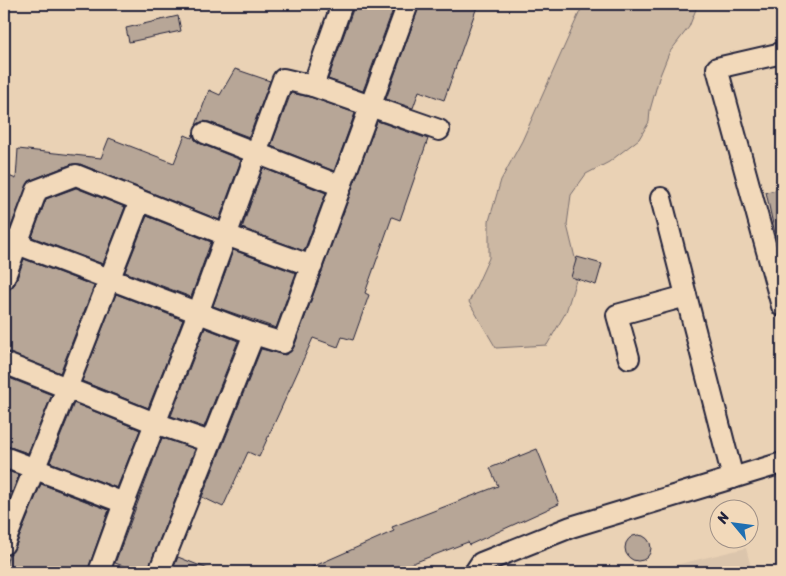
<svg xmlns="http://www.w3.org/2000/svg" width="786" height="576" font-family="Sriracha,sans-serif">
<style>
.built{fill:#dbc5ac}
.green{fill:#ccb8a3;stroke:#776d6f}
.building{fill:#b7a697;stroke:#22223b}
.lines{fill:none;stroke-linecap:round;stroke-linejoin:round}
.minor-casing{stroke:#22223b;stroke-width:24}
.minor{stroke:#f2d9ba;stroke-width:20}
</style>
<rect width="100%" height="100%" fill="#ead2b5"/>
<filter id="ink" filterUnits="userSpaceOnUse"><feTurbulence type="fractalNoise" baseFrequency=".02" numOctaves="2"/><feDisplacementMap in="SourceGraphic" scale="10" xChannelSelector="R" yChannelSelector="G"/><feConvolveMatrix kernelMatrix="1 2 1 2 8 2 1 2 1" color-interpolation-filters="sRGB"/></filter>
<g filter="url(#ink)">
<!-- built -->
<polygon class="built" points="746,548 752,572 646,572"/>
<!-- green -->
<polygon class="green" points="582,4 698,4 689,27 669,53 659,78 650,110 649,122 639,139 609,162 586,174 571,195 567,225 576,262 576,280 566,312 547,345 496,348 469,302 489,258 489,221 501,180 522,141 581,9"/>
<!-- building -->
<g class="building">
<polygon points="355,4 395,4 363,91 328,79"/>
<polygon points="420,4 478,4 444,100 419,91 413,108 386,99"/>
<polygon points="178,16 181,31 129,42 126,28"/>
<polygon points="235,69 270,81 249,137 209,122 203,121 196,125 209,90 220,95"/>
<polygon points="291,93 310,97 355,113 334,171 271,146"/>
<polygon points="377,121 428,139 400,220 392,217 365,293 369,295 353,340 342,337 338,347 313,338 259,457 248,452 223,507 202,497 261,349 285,355 290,352 294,347"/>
<polygon points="193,134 195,140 201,144 241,160 219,220 80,164 72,164 29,181 10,229 4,227 4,174 16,179 18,149 101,158 109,138 174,163 185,135 192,138"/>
<polygon points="263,168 326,193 304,251 242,228"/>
<polygon points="76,188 125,207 103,264 32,237 46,199"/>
<polygon points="782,189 782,237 776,238 766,192"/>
<polygon points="147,216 211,242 191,297 125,272"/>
<polygon points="233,250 296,273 276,328 213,306"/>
<polygon points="577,257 602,264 596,285 571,277"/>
<polygon points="24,259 94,286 60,373 4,351 4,291 11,288 15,284"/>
<polygon points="116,294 183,320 148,408 82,381"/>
<polygon points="205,328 238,341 204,427 171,416"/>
<polygon points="4,376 52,395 28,453 4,445"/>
<polygon points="74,403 140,430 117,488 50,462"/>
<polygon points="162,438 195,449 147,572 123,572 126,567 115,563"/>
<polygon points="537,449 559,504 469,545 468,542 390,572 301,572 394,531 392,527 498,486 490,468"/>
<polygon points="4,470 19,475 12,493 4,490"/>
<polygon points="41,484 109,510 87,572 4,572 9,554 15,548"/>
<circle cx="638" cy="548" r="13"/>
<polygon points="178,557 213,571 212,572 172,572"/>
</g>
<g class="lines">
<!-- minor casing -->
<g class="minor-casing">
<g id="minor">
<polyline points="782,53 717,68 782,306"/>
<polyline points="313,86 342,4"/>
<polyline points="205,133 341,186"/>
<polyline points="661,198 733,478"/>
<polyline points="4,239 254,334 283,343 408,4"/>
<polyline points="4,279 37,190 76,175 226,235 312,266"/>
<polyline points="629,358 617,315 686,296"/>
<polyline points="4,363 155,423 210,442"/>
<polyline points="4,457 124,503"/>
<polyline points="4,544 67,388 140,201"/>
<polyline points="99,572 124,503 198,313 283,79 313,86 439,130"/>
<polyline points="159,572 254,334"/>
<polyline points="475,572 481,563 571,527 782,463"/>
</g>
</g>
<!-- minor -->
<use href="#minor" class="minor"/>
</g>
</g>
<!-- margin -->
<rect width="786" height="576" fill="none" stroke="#f2d9ba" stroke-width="20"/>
<rect x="10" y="10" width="766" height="556" fill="none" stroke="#22223b" stroke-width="2" filter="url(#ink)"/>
<!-- north arrow -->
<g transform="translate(734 524) rotate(299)"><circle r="24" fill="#f2d9ba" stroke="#9f9087"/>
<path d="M0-4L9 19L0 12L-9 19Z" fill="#1f6fb2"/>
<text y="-8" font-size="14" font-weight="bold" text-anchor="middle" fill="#22223b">N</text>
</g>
</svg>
